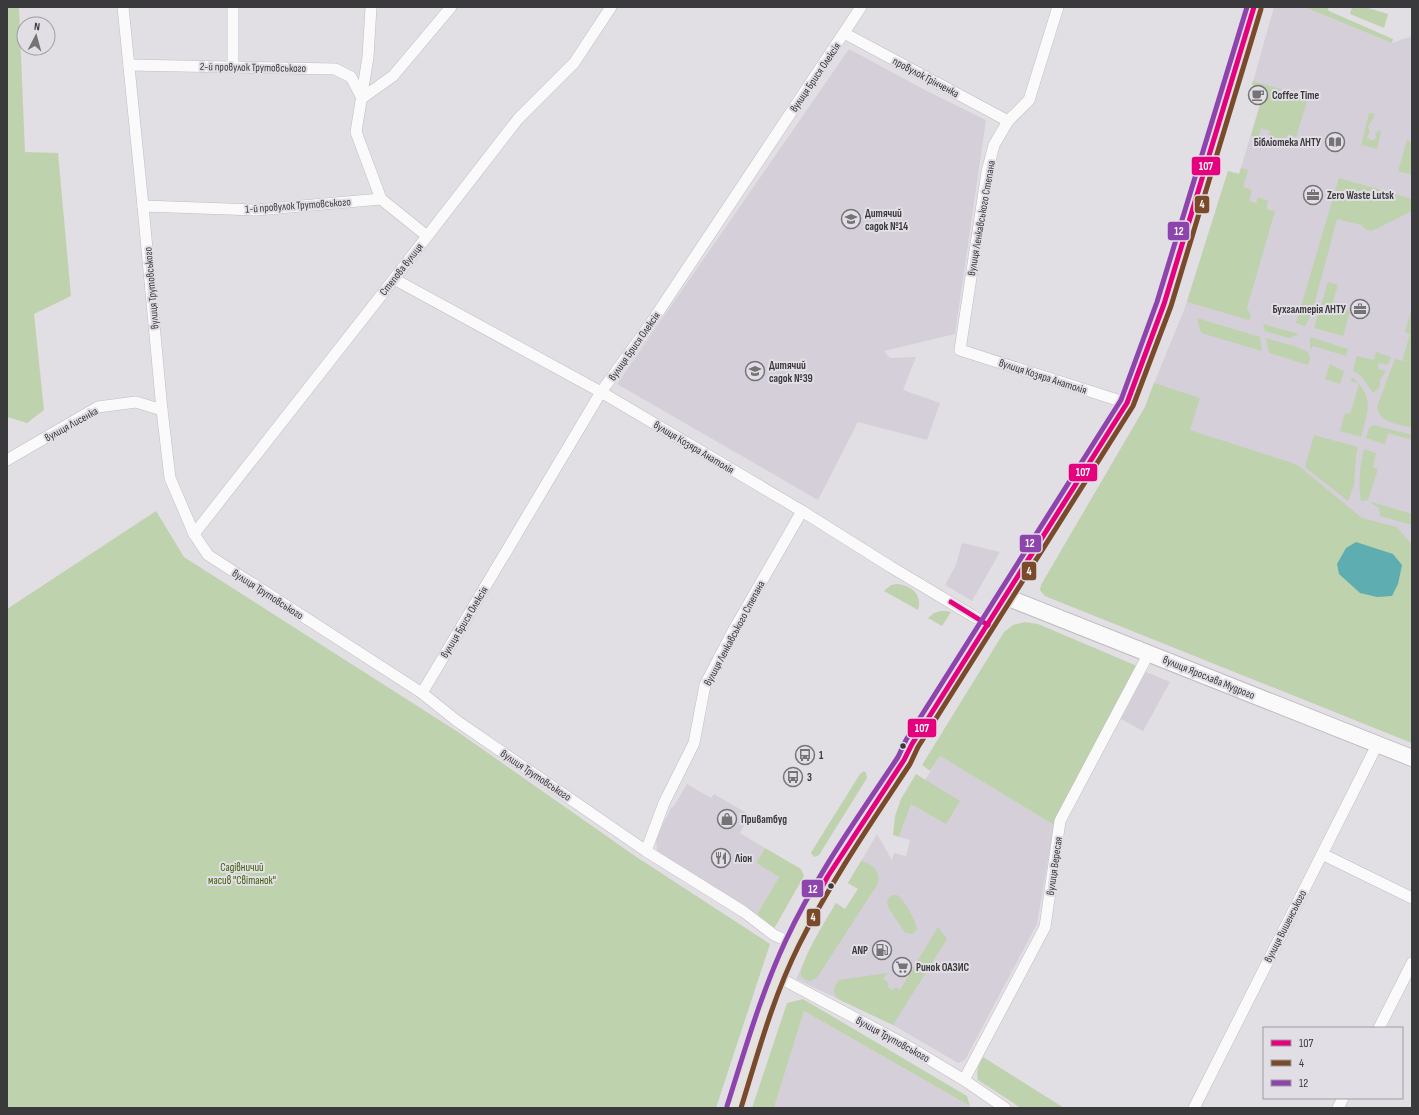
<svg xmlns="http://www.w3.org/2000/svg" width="1419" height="1115" font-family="'Sofia Sans Condensed',sans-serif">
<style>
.built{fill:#d5cfd9}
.green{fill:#bfd2ae}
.water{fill:#5eadb0}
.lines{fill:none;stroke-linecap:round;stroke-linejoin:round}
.street-casing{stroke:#bfbdc1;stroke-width:12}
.secondary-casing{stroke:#bfbdc1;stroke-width:18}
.primary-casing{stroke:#bebdbf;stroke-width:20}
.street{stroke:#fbfafb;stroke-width:11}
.secondary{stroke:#fbfafb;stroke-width:16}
.primary{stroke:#e5e2de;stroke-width:18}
.bus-1-casing{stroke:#e2dee5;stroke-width:8}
.bus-2-casing{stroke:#e2dee5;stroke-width:8}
.bus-3-casing{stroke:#e2dee5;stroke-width:8}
.bus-1{stroke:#e5007d;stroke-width:5}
.bus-2{stroke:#7a4b2a;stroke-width:5}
.bus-3{stroke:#8e44ad;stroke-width:5}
.bus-dot{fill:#3a393b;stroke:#e2dee5;stroke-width:1.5}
.labels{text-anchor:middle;stroke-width:4;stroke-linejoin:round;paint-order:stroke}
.street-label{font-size:11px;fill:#3a393b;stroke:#e2dee5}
.poi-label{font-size:11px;font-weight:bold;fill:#3a393b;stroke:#e2dee5;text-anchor:start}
.park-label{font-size:11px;fill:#3c6104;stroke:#e2dee5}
.line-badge{stroke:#e2dee5;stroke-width:1.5}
.badge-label{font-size:11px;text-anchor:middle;font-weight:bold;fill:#fff}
</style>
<rect width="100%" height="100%" fill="#e2dfe4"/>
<!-- built -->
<g class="built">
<polygon points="1274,7 1304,7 1392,43 1412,36 1412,743 1045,596 1040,590 1041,585 1145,407 1154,383 1184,310 1228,171 1239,174 1264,91 1263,88 1252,85"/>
<polygon points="849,49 927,91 986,120 955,334 884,351 890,358 916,357 903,390 940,403 927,440 858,422 818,500 617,384"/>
<polygon points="962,543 1000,552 972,601 945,585 956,565"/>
<polygon points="1146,672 1170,682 1143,731 1121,719"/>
<polygon points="940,756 1054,825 1037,924 965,1060 958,1063 893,1025 796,979 815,939 836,903 845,909 858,889 848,883 877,834 892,860 894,853 906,856 910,840 899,837 911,803"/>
<polygon points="687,784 711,798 714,794 750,815 740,833 765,848 756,863 779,877 757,914 657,851 656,838 671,808 674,806"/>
<polygon points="804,1011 970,1106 969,1108 774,1108"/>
</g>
<!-- green -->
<g class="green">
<polygon points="7,7 19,7 25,152 58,153 71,296 34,314 44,410 27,423 7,417"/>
<polygon points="1304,7 1327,7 1329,11 1393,39 1392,43"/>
<polygon points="1352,7 1365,7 1388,14 1384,28 1350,14"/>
<polygon points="1253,81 1307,97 1308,98 1296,137 1288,134 1284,144 1276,142 1277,138 1269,135 1270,131 1261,128 1258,138 1251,136 1264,91 1263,88 1252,85"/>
<path d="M1369,113L1375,114C1373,120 1370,122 1368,127L1370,132L1367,137L1370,140H1374L1376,137L1375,133L1380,130L1381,131L1377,149L1361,145Z"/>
<polygon points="1407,140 1412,142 1412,175 1398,171"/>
<polygon points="1241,168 1248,170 1243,187 1252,190 1249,201 1256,203 1258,197 1268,201 1266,209 1275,211 1247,308 1251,315 1249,320 1187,302 1228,171 1239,174"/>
<polygon points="1339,178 1412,199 1412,211 1372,231 1367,230 1361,225 1337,219 1312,313 1305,326 1296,323"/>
<polygon points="1328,282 1338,285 1332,305 1350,311 1343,336 1314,328"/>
<path d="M1412,307V386L1410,389L1412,393V428C1399,424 1378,423 1377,406L1395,359L1404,361L1403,358L1410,334L1405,332Z"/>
<polygon points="1197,318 1260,337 1262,351 1201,333"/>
<polygon points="1263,324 1299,334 1289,338 1265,331"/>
<polygon points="1310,337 1348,349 1346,356 1313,346 1310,350"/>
<polygon points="1266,338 1297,347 1308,352 1310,358 1308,365 1269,353"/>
<polygon points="1376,352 1391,357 1388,365 1379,363 1378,365 1378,369 1386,371 1380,380 1380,387 1373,393 1362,377 1353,370 1357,356 1374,360"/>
<polygon points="1330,364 1344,371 1340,384 1325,379"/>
<path d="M1352,377C1375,397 1368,411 1361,437L1340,431L1345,413L1350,414L1359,384L1351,381Z"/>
<polygon points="1154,383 1200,398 1190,430 1289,462 1299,466 1362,518 1397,527 1412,545 1412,743 1045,596 1040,590 1041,585 1145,407"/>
<polygon points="1374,425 1412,435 1412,440 1388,433 1385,444 1366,438 1369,428"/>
<polygon points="1314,435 1358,447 1356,457 1354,485 1348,501 1305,467"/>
<path d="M1364,449L1376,453L1373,468L1378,469L1368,500L1361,501C1358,485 1360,464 1364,449Z"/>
<polygon points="1372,502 1412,514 1412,525 1380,516 1379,508 1372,504"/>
<polygon points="156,511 184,557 458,732 635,856 770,944 716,1108 7,1108 7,609"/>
<path d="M897,584C911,585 923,595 918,610L884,591L891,585Z"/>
<polygon points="940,611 946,611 951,612 942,626 928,618 934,613"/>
<polygon points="1025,622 1038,624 1137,666 1054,825 940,756 930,771 922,765 1004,632 1013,625"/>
<polygon points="864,771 866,773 867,778 819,855 814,857 811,853 812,851 860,774"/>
<polygon points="916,774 960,801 946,824 911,804 899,837 893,835 895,816 901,799"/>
<polygon points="765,848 801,869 804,876 775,927 772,927 757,914 779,877 756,863"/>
<path d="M861,861C873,864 882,872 877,885L818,976C812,983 806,982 801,976C799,962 828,917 836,903L845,909L858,889L848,883Z"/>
<path d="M892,895C895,895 896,894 898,896C904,899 917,923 917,929L912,934L905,933L888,907L887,900Z"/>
<path d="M938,927L947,939L893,1025L838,999C832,993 833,986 839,980L887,973L883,979L889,983L887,987L893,990L896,987L900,990Z"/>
<polygon points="803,999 967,1096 970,1106 804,1011 774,1108 752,1108 787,1003"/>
<path d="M983,1057L1064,1108H1021L978,1080C976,1071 978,1065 983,1057Z"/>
</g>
<!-- water -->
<polygon class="water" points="1356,542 1393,554 1402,565 1398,584 1392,596 1377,597 1360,593 1339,574 1337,564 1346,548"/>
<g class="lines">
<!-- street casing -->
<g class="street-casing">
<g id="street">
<polyline points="123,7 143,206 162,410 170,478 194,534 208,555 422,693 457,721 646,851 744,912 774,935 792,943"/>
<polyline points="371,7 368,57 356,132 381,199 427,236"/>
<polyline points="1058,7 1029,100 1008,121 994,145 987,172 960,350 1127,403"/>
<polyline points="844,33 1008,121"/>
<polyline points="129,65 335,69 351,77 362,98"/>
<polyline points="233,66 233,7"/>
<polyline points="362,98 393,76 451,7"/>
<polyline points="143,206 256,210 381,199"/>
<polyline points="394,279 601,392 802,511 891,567 988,625"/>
<polyline points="7,460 98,407 136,402 162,410"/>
<polyline points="194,534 394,279 518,119 574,63 611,7"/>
<polyline points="422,693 601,392 649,326 861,7"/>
<polyline points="646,851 664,803 694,743 705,685 732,633 802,511"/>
<polyline points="1322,854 1412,898"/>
<polyline points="778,977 904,1044 964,1080 1005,1108"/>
<polyline points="1379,1028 1412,963"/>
<polyline points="964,1080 1045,927 1060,821 1149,653"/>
<polyline points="1194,1108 1377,745"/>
<polyline points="1338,1108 1343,1098"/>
</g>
</g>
<!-- secondary casing -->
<g class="secondary-casing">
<polyline id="secondary" points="1006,597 1412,758"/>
</g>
<!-- primary casing -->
<g class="primary-casing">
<polyline id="primary" points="734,1108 765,1008 792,943 828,876 904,760 912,744 1127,403 1164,304 1204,173 1254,7"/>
</g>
<!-- street -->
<use href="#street" class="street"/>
<!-- secondary -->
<use href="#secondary" class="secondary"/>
<!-- primary -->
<use href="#primary" class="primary"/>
<!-- bus-1 casing -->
<g class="bus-1-casing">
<g id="bus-1">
<polyline points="951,602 988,625"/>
<polyline points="818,894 828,876 904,760 912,744 1127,403 1164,304 1254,7"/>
</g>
</g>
<!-- bus-2 casing -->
<g class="bus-2-casing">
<path id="bus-2" d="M741,1108C758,1053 773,997 799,945C831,881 871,823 910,764L918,747L1133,406L1171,306L1261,9"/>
</g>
<!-- bus-3 casing -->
<g class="bus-3-casing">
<path id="bus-3" d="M727,1106C745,1050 761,993 786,940C816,875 859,816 898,757L906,740L1121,400L1157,302L1247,7"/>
</g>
<!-- bus-1 -->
<use href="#bus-1" class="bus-1"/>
<!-- bus-2 -->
<use href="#bus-2" class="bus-2"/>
<!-- bus-3 -->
<use href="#bus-3" class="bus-3"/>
</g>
<!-- icons -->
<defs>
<g id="cafe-ring" transform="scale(1)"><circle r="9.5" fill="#e2dee5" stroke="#757376" stroke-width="1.5"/><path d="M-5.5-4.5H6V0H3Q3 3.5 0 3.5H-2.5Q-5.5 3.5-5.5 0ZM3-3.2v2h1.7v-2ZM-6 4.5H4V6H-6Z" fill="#757376"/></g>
<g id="library-ring" transform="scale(1)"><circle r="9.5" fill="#e2dee5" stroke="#757376" stroke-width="1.5"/><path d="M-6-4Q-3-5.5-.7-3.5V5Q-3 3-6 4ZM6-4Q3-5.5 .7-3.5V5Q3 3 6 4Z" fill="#757376"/></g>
<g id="office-ring" transform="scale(1)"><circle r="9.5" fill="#e2dee5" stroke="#757376" stroke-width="1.5"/><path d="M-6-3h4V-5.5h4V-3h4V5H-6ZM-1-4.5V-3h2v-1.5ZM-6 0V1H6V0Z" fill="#757376"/></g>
<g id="school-ring" transform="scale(1)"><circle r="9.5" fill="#e2dee5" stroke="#757376" stroke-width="1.5"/><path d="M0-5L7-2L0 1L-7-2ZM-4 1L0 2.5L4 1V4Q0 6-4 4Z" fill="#757376"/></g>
<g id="bus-ring" transform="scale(1)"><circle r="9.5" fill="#e2dee5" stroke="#757376" stroke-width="1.5"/><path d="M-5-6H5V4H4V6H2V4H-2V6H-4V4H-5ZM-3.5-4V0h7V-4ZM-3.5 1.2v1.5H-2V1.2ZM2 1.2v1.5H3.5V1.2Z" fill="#757376"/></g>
<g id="shop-ring" transform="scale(1)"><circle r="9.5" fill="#e2dee5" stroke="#757376" stroke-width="1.5"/><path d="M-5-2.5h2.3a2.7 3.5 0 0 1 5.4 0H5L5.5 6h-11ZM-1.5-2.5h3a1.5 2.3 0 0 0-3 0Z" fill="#757376"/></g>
<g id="restaurant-ring" transform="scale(1)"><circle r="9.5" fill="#e2dee5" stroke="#757376" stroke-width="1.5"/><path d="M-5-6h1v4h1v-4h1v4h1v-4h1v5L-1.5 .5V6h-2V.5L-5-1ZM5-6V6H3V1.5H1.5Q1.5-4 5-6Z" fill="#757376"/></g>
<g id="fuel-ring" transform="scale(1)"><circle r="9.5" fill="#e2dee5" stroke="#757376" stroke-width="1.5"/><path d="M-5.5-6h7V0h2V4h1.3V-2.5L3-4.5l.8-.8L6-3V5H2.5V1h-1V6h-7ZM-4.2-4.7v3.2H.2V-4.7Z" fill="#757376"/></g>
<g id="supermarket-ring" transform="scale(1)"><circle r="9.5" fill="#e2dee5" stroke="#757376" stroke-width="1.5"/><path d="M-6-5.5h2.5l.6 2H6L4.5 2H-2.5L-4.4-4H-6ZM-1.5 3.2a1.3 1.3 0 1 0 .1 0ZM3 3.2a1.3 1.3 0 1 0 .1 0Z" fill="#757376"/></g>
</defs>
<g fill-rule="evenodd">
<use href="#cafe-ring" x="1258" y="95"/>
<use href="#library-ring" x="1335" y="142"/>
<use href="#office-ring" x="1313" y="195"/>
<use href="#school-ring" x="851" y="219"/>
<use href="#office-ring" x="1360" y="309"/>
<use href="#school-ring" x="755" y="371"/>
<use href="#bus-ring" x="805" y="755"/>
<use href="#bus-ring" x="793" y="777"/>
<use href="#shop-ring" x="727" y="819"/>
<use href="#restaurant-ring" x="721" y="858"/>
<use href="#fuel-ring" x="882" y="950"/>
<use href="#supermarket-ring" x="902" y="967"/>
</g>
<!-- markers -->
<g class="bus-dot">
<circle cx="903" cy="746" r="3.5"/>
<circle cx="831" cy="886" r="3.5"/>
</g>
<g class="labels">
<!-- street labels -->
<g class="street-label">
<text transform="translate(253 67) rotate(1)" y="4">2-й провулок Трутовського</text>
<text transform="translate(815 77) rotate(-56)" y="4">вулиця Брися Олексія</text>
<text transform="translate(926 77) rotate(28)" y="4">провулок Грінченка</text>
<text transform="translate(298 205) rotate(-4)" y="4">1-й провулок Трутовського</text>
<text transform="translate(981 218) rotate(-80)" y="4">вулиця Ленкавського Степана</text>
<text transform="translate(401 269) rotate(-52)" y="4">Степова вулиця</text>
<text transform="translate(151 288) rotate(-95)" y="4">вулиця Трутовського</text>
<text transform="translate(634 346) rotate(-55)" y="4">вулиця Брися Олексія</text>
<text transform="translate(1043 376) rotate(18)" y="4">вулиця Козяра Анатолія</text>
<text transform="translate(71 424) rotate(-29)" y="4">вулиця Лисенка</text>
<text transform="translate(694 447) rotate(31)" y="4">вулиця Козяра Анатолія</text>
<text transform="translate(268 594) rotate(33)" y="4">вулиця Трутовського</text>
<text transform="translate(464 622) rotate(-59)" y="4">вулиця Брися Олексія</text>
<text transform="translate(734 633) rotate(-62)" y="4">вулиця Ленкавського Степана</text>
<text transform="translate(1209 677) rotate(22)" y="4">вулиця Ярослава Мудрого</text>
<text transform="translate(536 775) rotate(34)" y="4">вулиця Трутовського</text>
<text transform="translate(1054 866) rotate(-82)" y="4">вулиця Вересая</text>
<text transform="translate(1285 926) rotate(-63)" y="4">вулиця Вишенського</text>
<text transform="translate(893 1039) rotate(29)" y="4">вулиця Трутовського</text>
</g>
<!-- poi labels -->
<g class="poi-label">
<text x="1272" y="99">Coffee Time</text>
<text x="1321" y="146" text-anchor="end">Бібліотека ЛНТУ</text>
<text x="1327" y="199">Zero Waste Lutsk</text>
<text x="865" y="217">Дитячий<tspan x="865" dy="13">садок №14</tspan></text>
<text x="1346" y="313" text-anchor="end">Бухгалтерія ЛНТУ</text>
<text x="769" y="369">Дитячий<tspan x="769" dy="13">садок №39</tspan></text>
<text x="819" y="759">1</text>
<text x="807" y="781">3</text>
<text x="741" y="823">Приватбуд</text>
<text x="735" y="862">Ліон</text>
<text x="868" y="954" text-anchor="end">ANP</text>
<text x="916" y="971">Ринок ОАЗИС</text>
</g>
<!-- park labels -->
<g class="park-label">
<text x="242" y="871">Садівничий<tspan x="242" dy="13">масив "Світанок"</tspan></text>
</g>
</g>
<g class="line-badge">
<rect x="1191" y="156" width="30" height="20" rx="4" fill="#e5007d"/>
<rect x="1194" y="195" width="16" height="19" rx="4" fill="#7a4b2a"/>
<rect x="1167" y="221" width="23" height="20" rx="4" fill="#8e44ad"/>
<rect x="1068" y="463" width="30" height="19" rx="4" fill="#e5007d"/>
<rect x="1019" y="534" width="23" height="19" rx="4" fill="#8e44ad"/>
<rect x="1021" y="561" width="16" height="20" rx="4" fill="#7a4b2a"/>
<rect x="907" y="718" width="30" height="20" rx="4" fill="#e5007d"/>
<rect x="801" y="879" width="23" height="19" rx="4" fill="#8e44ad"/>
<rect x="806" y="908" width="15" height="19" rx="4" fill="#7a4b2a"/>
</g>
<g class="badge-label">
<text x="1206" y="170">107</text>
<text x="1202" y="208">4</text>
<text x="1179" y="235">12</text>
<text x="1083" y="476">107</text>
<text x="1030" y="547">12</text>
<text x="1029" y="575">4</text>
<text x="922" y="732">107</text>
<text x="813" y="893">12</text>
<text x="813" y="921">4</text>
</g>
<!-- border -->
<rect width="1419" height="1115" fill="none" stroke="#3a393b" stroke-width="16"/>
<!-- legend -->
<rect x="1263" y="1027" width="140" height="72" fill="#e2dee5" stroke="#9f9ca1"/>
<rect x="1271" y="1040" width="20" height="6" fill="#e5007d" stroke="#9f9ca1"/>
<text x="1299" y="1047" font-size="12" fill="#3a393b">107</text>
<rect x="1271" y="1060" width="20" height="6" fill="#7a4b2a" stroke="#9f9ca1"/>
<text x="1299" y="1067" font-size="12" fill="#3a393b">4</text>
<rect x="1271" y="1080" width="20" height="6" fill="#8e44ad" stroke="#9f9ca1"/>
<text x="1299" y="1087" font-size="12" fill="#3a393b">12</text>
<!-- north arrow -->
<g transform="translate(36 36) rotate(6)"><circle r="19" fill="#e2dee5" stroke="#9f9ca1"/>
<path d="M0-3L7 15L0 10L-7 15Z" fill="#757376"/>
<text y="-6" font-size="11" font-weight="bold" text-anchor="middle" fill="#3a393b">N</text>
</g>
</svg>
